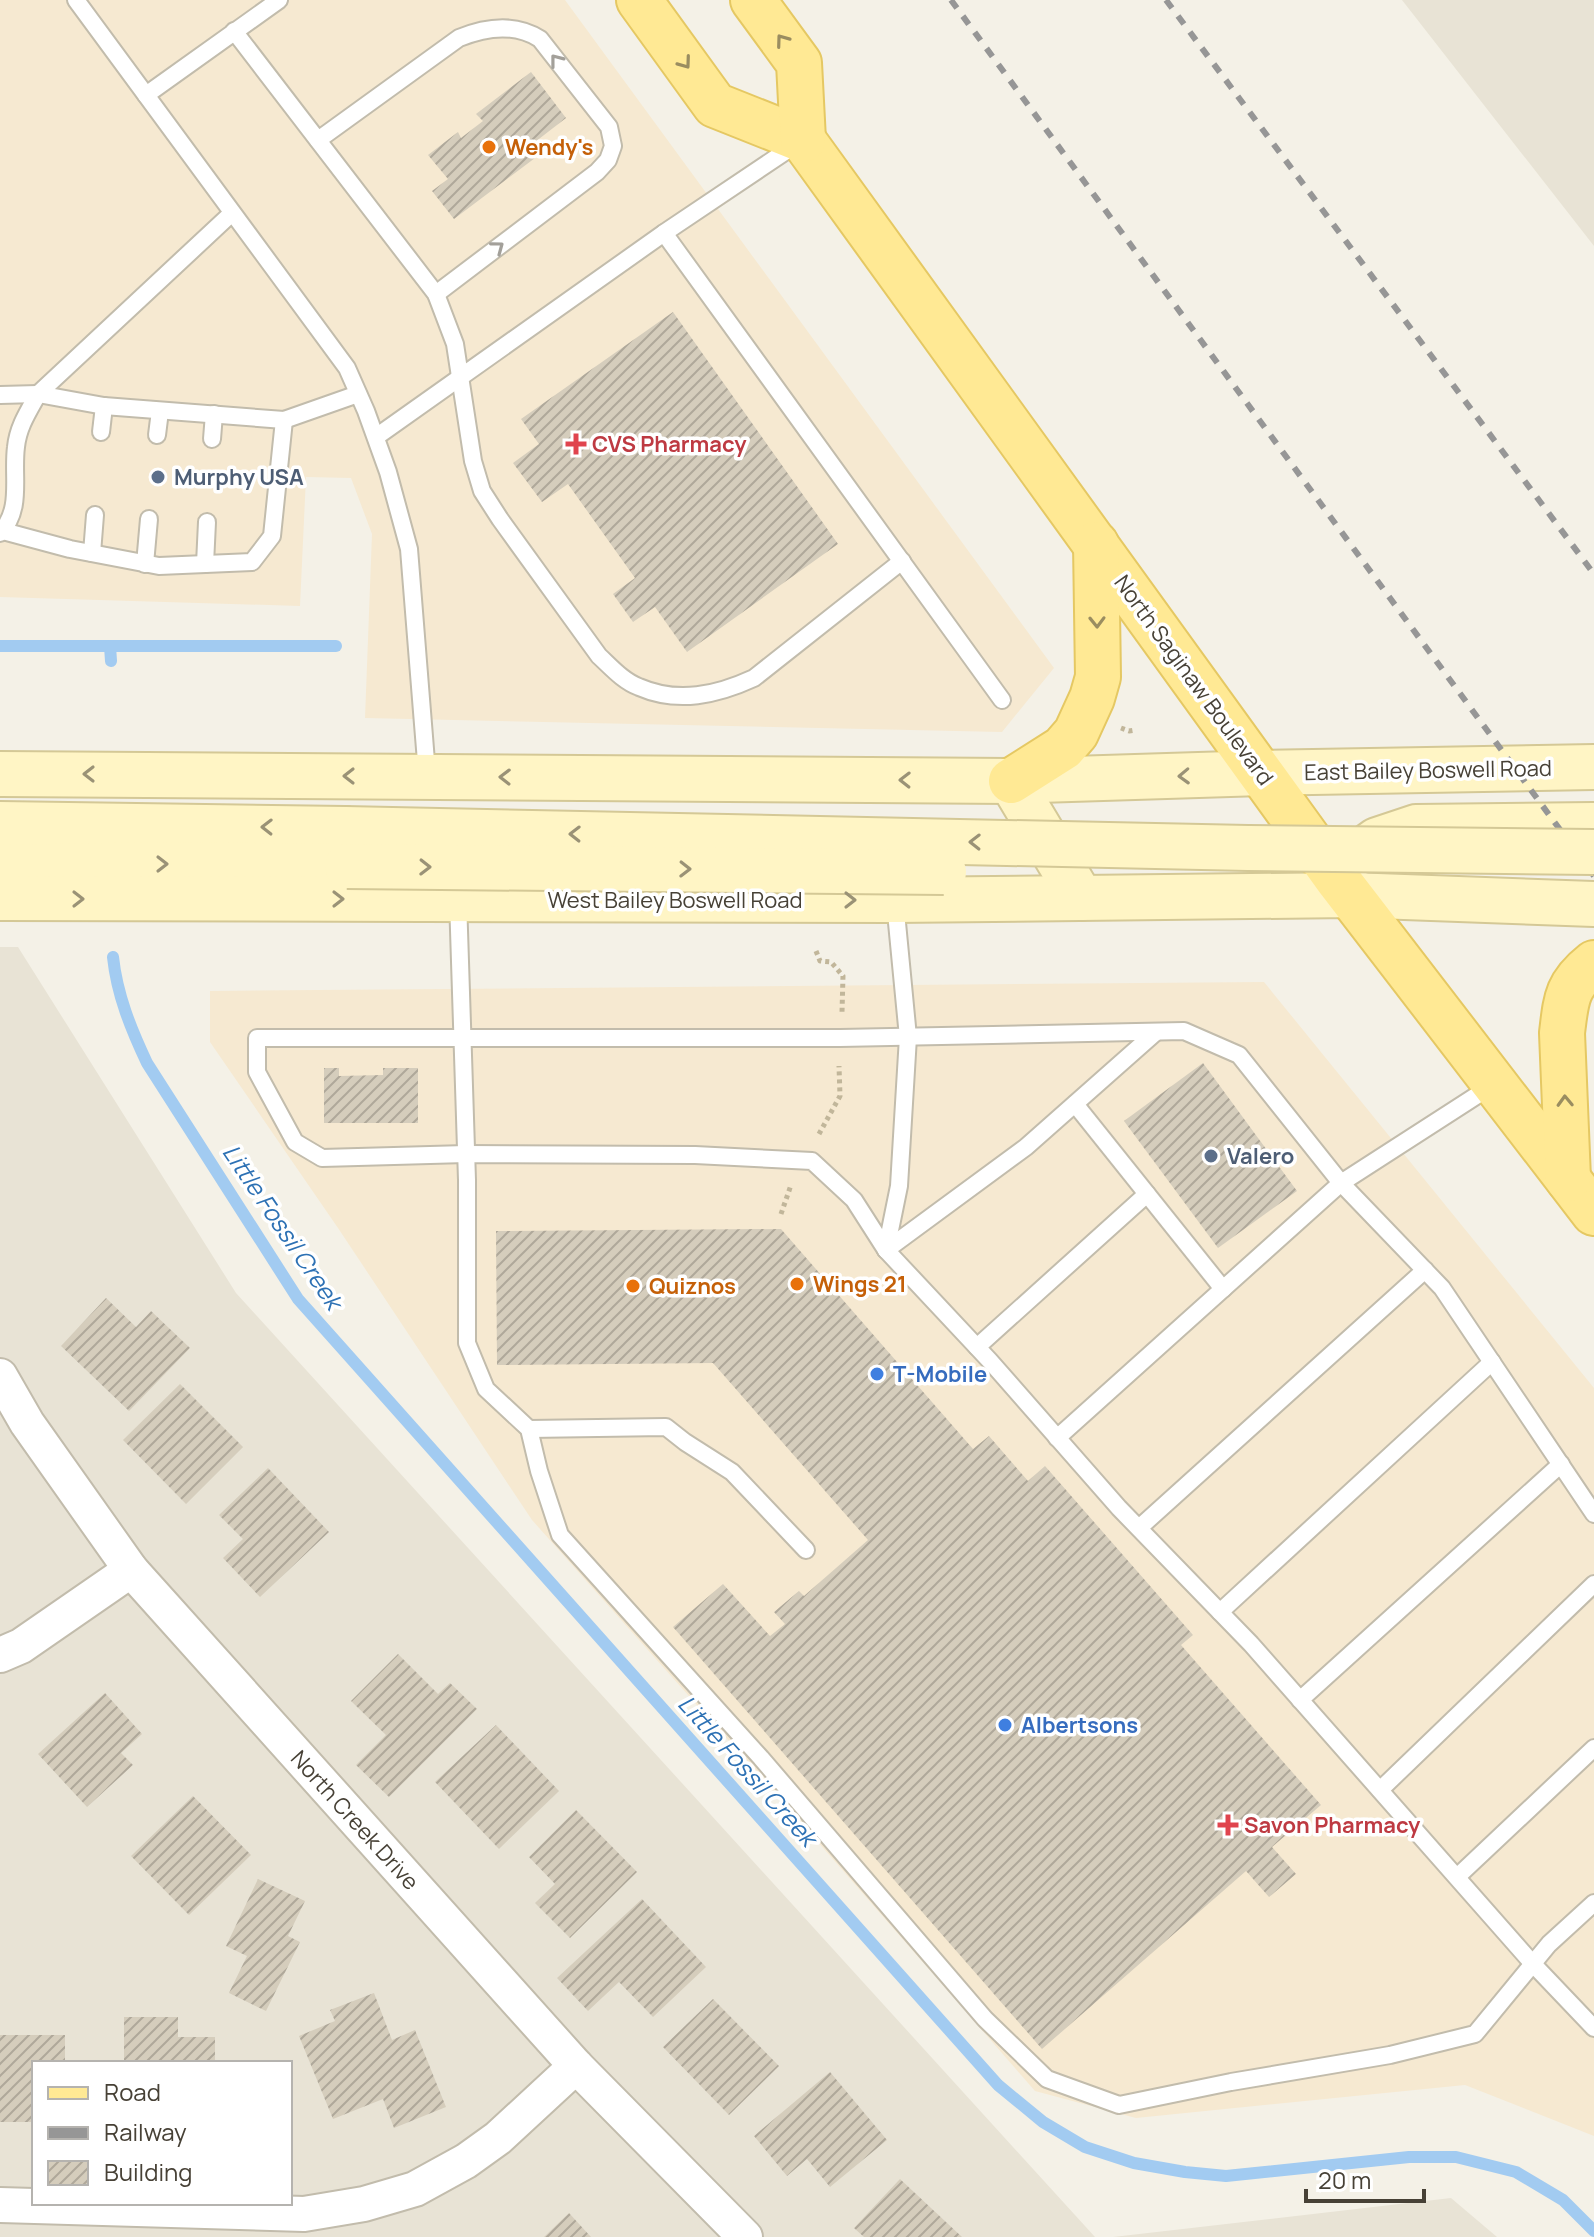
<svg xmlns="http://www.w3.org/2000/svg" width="1594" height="2237" font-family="Manrope,sans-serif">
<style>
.residential{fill:#e8e3d5;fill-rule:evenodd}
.commercial{fill:#f6e9d1}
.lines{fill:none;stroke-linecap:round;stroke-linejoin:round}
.stream{stroke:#a2cbf1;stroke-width:12}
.building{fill:url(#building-hatch)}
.lane-casing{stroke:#c2bcac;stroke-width:20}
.street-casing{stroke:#c2bcac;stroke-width:38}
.secondary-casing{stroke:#d4c896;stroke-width:48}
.primary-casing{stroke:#e5c863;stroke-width:48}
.path{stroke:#c1b69a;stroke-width:5;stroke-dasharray:4 4;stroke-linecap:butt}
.lane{stroke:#fff;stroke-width:16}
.street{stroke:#fff;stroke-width:34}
.secondary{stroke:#fff5c5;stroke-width:44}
.primary{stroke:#ffe994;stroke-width:44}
.rail{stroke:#969696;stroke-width:6;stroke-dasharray:10 10;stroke-linecap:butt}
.secondary-bridge-casing{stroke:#d4c896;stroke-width:48;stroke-linecap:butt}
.secondary-bridge{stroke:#fff5c5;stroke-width:44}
.oneway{stroke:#9a8d60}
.oneway2{stroke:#a3a09a}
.oneway3{stroke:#9a9276}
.food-dot{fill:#e8710a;stroke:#fff;stroke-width:3}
.health-dot{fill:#e0444e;stroke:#fff;stroke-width:3}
.service-dot{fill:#5c6f8a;stroke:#fff;stroke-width:3}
.shop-dot{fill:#3f7fe0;stroke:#fff;stroke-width:3}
.labels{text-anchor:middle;stroke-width:7;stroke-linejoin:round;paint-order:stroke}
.food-label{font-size:22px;font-weight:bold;fill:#c56008;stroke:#fff;text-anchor:start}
.health-label{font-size:22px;font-weight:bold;fill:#be3a42;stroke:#fff;text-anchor:start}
.service-label{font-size:22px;font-weight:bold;fill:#4e5e75;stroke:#fff;text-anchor:start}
.street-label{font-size:22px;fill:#474136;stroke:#fff}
.shop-label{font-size:22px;font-weight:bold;fill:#366cbe;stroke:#fff;text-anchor:start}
.water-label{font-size:24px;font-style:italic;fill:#2d71b4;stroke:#fff}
</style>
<defs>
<pattern id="building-hatch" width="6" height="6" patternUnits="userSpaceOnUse" patternTransform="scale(2)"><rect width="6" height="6" fill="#d5cdbc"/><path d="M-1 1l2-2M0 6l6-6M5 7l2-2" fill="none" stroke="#afa89a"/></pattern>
</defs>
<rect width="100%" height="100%" fill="#f4f1e7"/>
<!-- residential -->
<g class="residential">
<polygon points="1402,0 1594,0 1594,246"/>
<path d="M0,947H18L236,1293L1095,2237H0ZM34,2063H290V2203H34Z"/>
<polygon points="1451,2198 1497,2237 1113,2237"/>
</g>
<!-- commercial -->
<g class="commercial">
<polygon points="0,0 565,0 1054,668 1002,732 365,718 372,534 351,478 306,477 300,606 0,597"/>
<polygon points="1264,982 1594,1388 1594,2136 1465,2085 1136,2118 1035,2091 771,1788 532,1520 338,1228 210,1042 210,991"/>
</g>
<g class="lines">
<!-- stream -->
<g class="stream">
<polyline points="0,646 110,646 111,661"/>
<polyline points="110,646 336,646"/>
<path d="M113,957C117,995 131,1029 147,1063L298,1299L998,2085L1043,2122L1085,2147L1134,2163L1185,2172L1226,2176L1409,2157H1456L1516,2172L1563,2200L1594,2231"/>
</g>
</g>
<!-- building -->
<g class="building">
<polygon points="531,72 566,118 535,142 543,152 454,219 432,191 448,179 428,155 458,132 461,138 483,121 476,114"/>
<polygon points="673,312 838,544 687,652 655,607 633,622 613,594 635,578 568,484 542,502 513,463 539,444 521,419"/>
<polygon points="1203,1063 1297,1191 1218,1248 1124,1121"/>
<polygon points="324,1068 339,1068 339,1076 383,1075 383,1068 418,1068 418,1123 324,1123"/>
<polygon points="781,1229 973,1449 989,1436 1028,1481 1045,1466 1193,1635 1181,1645 1321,1805 1272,1847 1296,1874 1269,1897 1246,1871 1042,2049 673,1627 723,1584 770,1636 785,1624 774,1612 799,1591 804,1596 868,1540 713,1363 497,1365 496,1231"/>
<polygon points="106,1298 136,1327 151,1311 190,1348 129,1411 61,1346"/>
<polygon points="180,1384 243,1447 186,1504 123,1440"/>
<polygon points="268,1468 329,1532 260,1597 223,1558 243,1539 219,1515"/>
<polygon points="398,1654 438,1694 450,1683 477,1709 389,1797 356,1765 386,1735 351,1701"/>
<polygon points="105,1693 142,1734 121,1753 133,1765 87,1807 38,1754"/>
<polygon points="496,1725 559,1791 499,1849 435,1782"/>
<polygon points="193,1796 251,1855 189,1915 131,1856"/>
<polygon points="576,1810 637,1872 570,1938 535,1903 555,1884 529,1857"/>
<polygon points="258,1879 305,1901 288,1936 300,1942 266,2011 229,1993 247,1956 226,1946"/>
<polygon points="642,1899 706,1967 653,2017 619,1982 588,2011 557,1978"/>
<polygon points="374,1993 392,2040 415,2030 446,2107 394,2128 383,2099 333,2119 299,2036 335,2021 330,2010"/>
<polygon points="713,1999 779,2066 729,2115 663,2047"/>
<polygon points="124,2017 178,2017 178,2037 215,2037 215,2063 124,2063"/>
<polygon points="0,2035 65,2035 65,2063 34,2063 34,2122 0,2122"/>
<polygon points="830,2072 887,2140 830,2187 807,2159 787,2176 754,2136"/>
<polygon points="900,2179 962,2237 864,2237 854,2228"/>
<polygon points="569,2213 591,2237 544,2237"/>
</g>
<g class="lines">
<!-- lane casing -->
<g class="lane-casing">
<g id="lane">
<polyline points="76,0 347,368 366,411 388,472 409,549 427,774"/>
<path d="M234,31L436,294L455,344L473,461L482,491L500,519L599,656C611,667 623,681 639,687C678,704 717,695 754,678L902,561"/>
<polyline points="146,95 279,0"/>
<path d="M318,140L459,38C486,27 515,23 540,39L609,127L613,146L608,160L597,172L436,294"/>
<polyline points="664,233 1002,700"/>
<polyline points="0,395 38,394 104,406 284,420 358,394"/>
<polyline points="101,432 104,406"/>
<polyline points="157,435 160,411"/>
<polyline points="376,437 664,233 798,143"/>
<polyline points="212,439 214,414"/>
<polyline points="3,531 70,549 159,566 252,562 272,536 284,420"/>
<path d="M0,533C23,509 12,477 16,447C18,427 28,412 38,394L232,213"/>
<polyline points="92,553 95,515"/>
<polyline points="145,564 149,519"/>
<polyline points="205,564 207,522"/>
<polyline points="458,899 467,1180 467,1343 486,1389 529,1429 539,1471 560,1535 761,1758 985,2019 1047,2079 1119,2105 1231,2082 1390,2055 1475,2034 1549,1944 1594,1903"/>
<polyline points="1156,1032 1026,1147 886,1250 990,1361 1119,1508 1251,1644 1533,1964 1594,2028"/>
<polyline points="1493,1085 1341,1183 1442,1288 1594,1514"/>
<polyline points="1075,1104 1223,1289"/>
<polyline points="886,1250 854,1200 812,1161 695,1155 466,1154 322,1158 295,1142 257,1072 257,1038 840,1038 1184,1031 1239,1055 1341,1183 1057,1438"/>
<polyline points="886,1250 899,1186 908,1037 895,902"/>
<polyline points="977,1347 1147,1194"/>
<polyline points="529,1429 666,1427 685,1442 732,1472 806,1550"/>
<polyline points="1139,1528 1425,1270"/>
<polyline points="1220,1612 1492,1362"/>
<polyline points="1300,1700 1561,1464"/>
<polyline points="1380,1790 1594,1584"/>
<polyline points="1457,1877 1594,1748"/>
</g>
</g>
<!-- street casing -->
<g class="street-casing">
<g id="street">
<polyline points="0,1376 27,1423 131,1570 576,2066 745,2237"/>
<polyline points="0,1655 21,1646 131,1570"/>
<polyline points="0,2205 304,2214 364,2204 415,2189 466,2161 498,2138 576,2066"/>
</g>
</g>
<!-- secondary casing -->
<g class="secondary-casing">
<g id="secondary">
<polyline points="0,774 1011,781 1262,773 1594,767"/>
<polyline points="1011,781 1081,898"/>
<polyline points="0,824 345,829"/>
<polyline points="1359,853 1377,840 1416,827 1594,825"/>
<polyline points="0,867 154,864 347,866"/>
<polyline points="0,898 895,900 1350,895 1594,904"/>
</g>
</g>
<!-- primary casing -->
<g class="primary-casing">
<g id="primary">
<polyline points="639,0 715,105 803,140 1338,880 1594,1213"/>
<polyline points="753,0 799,63 803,140"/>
<polyline points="1011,781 1063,748 1076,733 1092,698 1098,677 1096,544"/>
<path d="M1568,1179L1562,1033C1566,1000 1566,985 1594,963"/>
</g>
</g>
<!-- path -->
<g class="path">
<polyline points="1121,728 1129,731 1135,730"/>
<polyline points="816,951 820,961 831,962 843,976 842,1012"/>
<polyline points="819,1134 840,1096 839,1066"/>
<polyline points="781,1214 791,1185"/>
</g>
<!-- lane -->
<use href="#lane" class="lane"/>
<!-- street -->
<use href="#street" class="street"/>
<!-- secondary -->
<use href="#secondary" class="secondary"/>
<!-- primary -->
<use href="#primary" class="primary"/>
<!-- rail -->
<g class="rail">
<polyline points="951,0 1594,876"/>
<polyline points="1166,0 1594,574"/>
</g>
<!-- secondary-bridge casing -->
<g class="secondary-bridge-casing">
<g id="secondary-bridge">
<polyline points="345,829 1248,848 1594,852"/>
<polyline points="347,866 944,872"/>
</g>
</g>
<!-- secondary-bridge -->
<use href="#secondary-bridge" class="secondary-bridge"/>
</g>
<!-- one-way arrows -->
<defs><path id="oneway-chevron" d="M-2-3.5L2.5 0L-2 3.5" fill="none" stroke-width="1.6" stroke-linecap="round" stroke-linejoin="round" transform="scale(2)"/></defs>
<g class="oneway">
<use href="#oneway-chevron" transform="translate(782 40) rotate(-126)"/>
<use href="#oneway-chevron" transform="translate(685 63) rotate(54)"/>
<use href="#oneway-chevron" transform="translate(1097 622) rotate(89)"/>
<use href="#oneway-chevron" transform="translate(1565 1101) rotate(-92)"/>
</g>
<g class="oneway2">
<use href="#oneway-chevron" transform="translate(556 60) rotate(-128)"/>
<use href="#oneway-chevron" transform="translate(498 247) rotate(-37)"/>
</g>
<g class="oneway3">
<use href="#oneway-chevron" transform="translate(89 774) rotate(-180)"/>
<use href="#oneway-chevron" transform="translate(349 776) rotate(-180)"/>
<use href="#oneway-chevron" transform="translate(1184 776) rotate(178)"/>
<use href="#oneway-chevron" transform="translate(505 777) rotate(-179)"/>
<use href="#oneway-chevron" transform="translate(905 780) rotate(-179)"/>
<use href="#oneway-chevron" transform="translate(267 827) rotate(-179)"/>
<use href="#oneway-chevron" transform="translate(575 834) rotate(-179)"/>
<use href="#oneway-chevron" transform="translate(975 842) rotate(-179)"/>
<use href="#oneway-chevron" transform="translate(162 864)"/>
<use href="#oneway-chevron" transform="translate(425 867) rotate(1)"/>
<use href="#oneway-chevron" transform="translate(685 869) rotate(1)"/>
<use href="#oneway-chevron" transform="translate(78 899)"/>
<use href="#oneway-chevron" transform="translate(338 899)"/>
<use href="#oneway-chevron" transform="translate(850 900)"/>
</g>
<!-- markers -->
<g class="food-dot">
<circle cx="489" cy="147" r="8"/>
<circle cx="797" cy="1284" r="8"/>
<circle cx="633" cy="1286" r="8"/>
</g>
<g class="health-dot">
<path d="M572 432h8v8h8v8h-8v8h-8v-8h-8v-8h8z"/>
<path d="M1224 1813h8v8h8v8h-8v8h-8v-8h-8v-8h8z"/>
</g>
<g class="service-dot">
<circle cx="158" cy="477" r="8"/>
<circle cx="1211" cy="1156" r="8"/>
</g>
<g class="shop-dot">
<circle cx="877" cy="1374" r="8"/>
<circle cx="1005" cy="1725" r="8"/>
</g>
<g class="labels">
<!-- food labels -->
<g class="food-label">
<text x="505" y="155">Wendy's</text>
<text x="813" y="1292">Wings 21</text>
<text x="649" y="1294">Quiznos</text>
</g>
<!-- health labels -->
<g class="health-label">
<text x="592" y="452">CVS Pharmacy</text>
<text x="1244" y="1833">Savon Pharmacy</text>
</g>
<!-- service labels -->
<g class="service-label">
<text x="174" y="485">Murphy USA</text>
<text x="1227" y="1164">Valero</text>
</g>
<!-- street labels -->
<g class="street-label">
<text transform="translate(1194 680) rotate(54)" y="8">North Saginaw Boulevard</text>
<text transform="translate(1428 770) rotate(-1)" y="8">East Bailey Boswell Road</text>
<text x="675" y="908">West Bailey Boswell Road</text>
<text transform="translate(355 1820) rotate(48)" y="8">North Creek Drive</text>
</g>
<!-- shop labels -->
<g class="shop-label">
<text x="893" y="1382">T-Mobile</text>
<text x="1021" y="1733">Albertsons</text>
</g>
<!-- water labels -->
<g class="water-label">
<text transform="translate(282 1227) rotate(56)" y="8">Little Fossil Creek</text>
<text transform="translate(747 1771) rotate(48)" y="8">Little Fossil Creek</text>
</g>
</g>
<!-- legend -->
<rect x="32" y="2061" width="260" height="144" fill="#ffffff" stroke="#b5b3af" stroke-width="2"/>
<rect x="48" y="2087" width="40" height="12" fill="#ffe994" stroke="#b5b3af" stroke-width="2"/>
<text x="104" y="2101" font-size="24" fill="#474136">Road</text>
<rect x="48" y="2127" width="40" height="12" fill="#969696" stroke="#b5b3af" stroke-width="2"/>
<text x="104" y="2141" font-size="24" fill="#474136">Railway</text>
<rect x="48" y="2161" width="40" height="24" fill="url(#building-hatch)" stroke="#b5b3af" stroke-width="2"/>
<text x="104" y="2181" font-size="24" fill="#474136">Building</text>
<!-- scale -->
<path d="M1306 2189v12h118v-12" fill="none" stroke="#474136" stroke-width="4"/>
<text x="1318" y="2189" font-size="24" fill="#474136" stroke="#ffffff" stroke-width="6" paint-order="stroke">20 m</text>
</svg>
